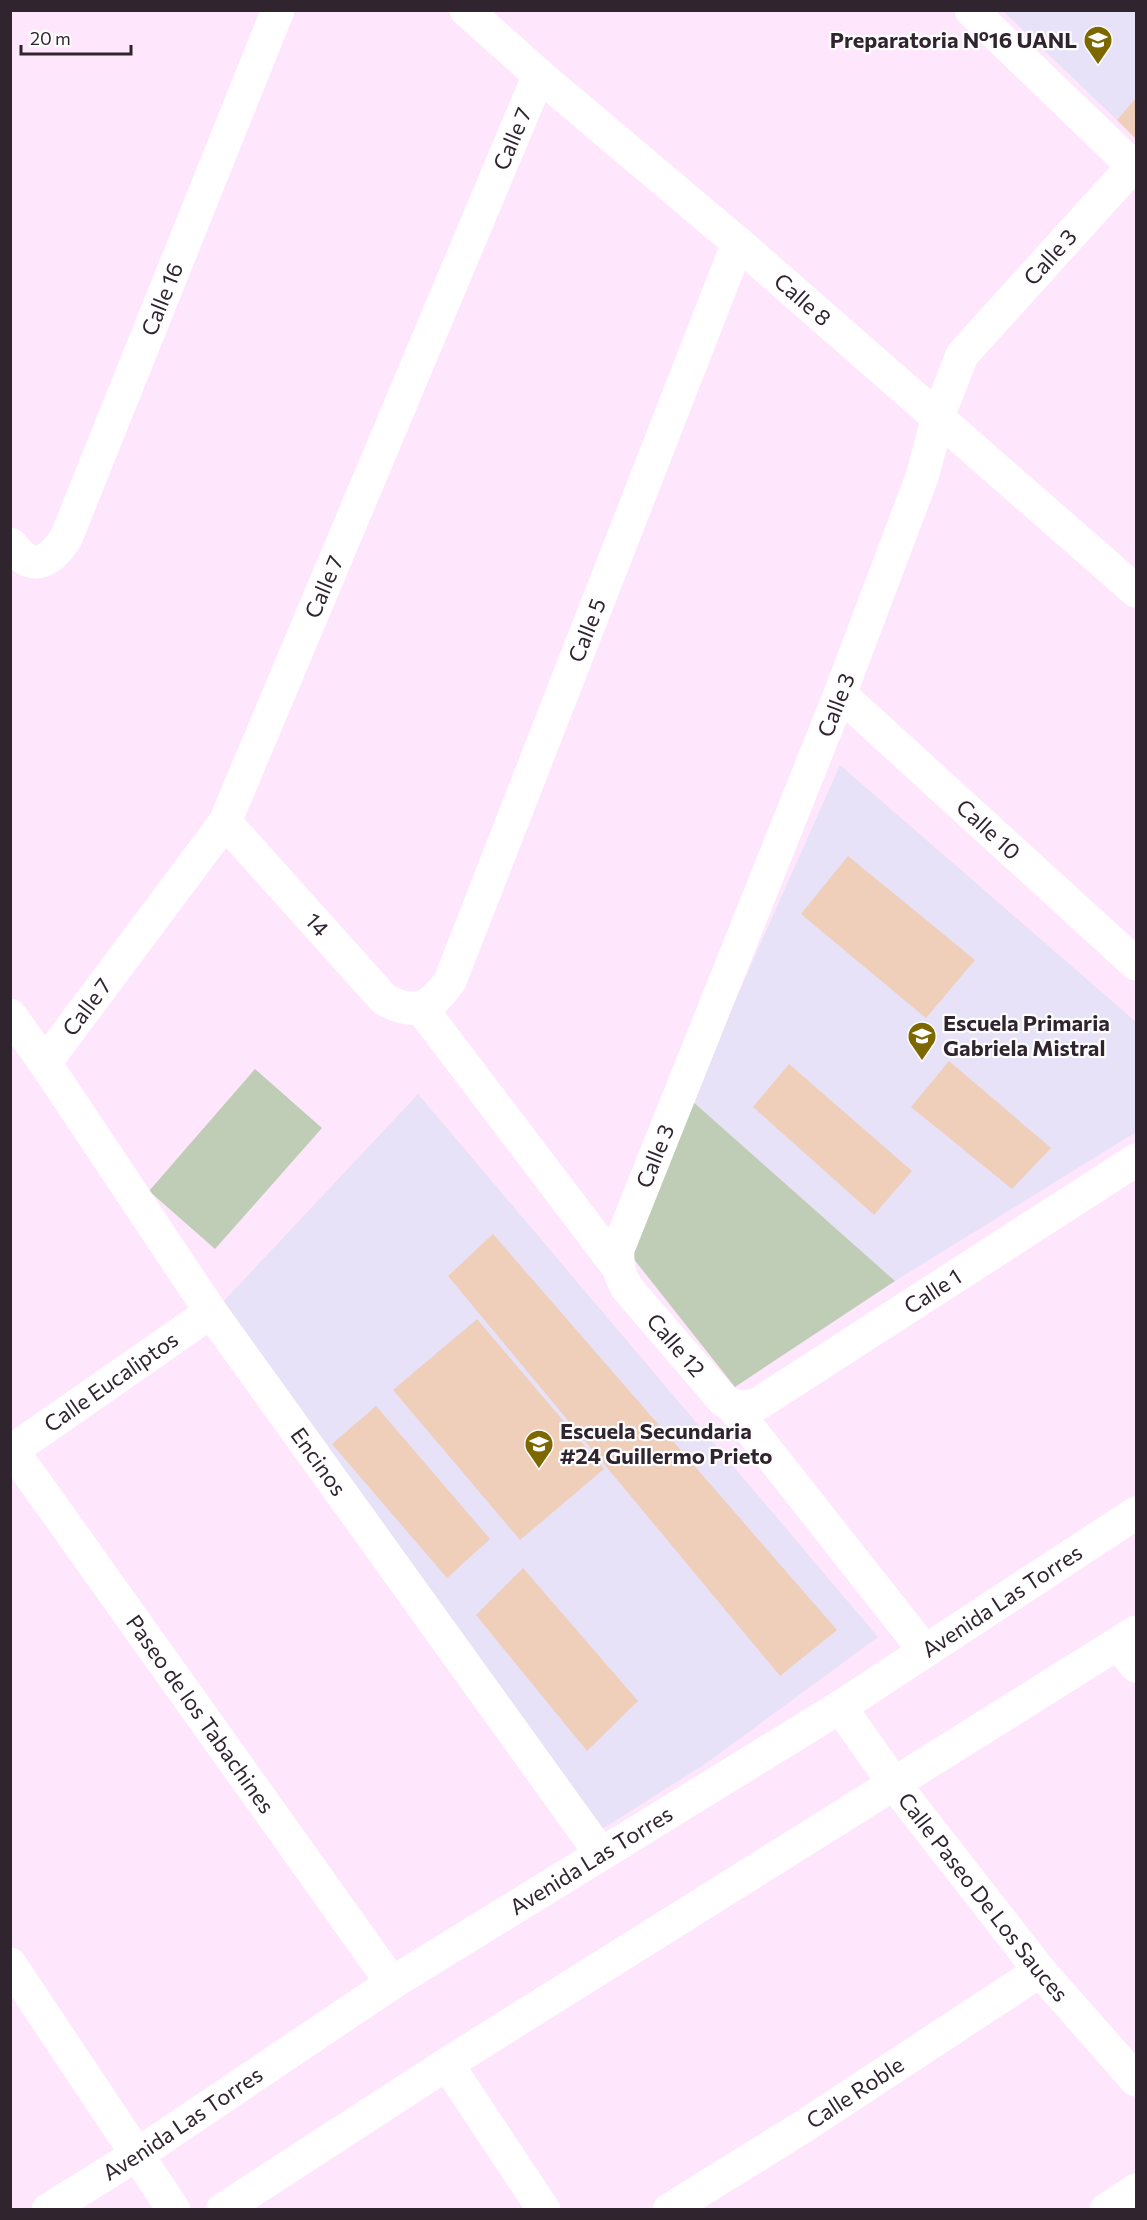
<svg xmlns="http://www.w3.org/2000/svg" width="1147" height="2220" font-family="Commissioner,sans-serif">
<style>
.education{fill:#e7e2f8}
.green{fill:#c0cdb6}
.building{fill:#efcfba}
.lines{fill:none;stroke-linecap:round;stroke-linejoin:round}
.minor{stroke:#fff;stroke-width:33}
.labels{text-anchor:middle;stroke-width:4.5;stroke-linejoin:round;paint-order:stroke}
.poi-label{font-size:22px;font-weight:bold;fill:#30252f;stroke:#fdfdfd;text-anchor:start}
.street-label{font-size:22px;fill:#30252f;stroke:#fdfdfd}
</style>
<rect width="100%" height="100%" fill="#fee7fc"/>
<!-- education -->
<g class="education">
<polygon points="1003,11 1136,11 1136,139 1117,120"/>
<polygon points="840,765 1136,1022 1136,1132 895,1281 691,1100"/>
<polygon points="418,1094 878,1637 705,1764 599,1831 221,1304"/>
</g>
<!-- green -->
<g class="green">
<polygon points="255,1069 322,1128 215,1249 149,1191"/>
<polygon points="691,1100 895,1281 735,1387 629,1253"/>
</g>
<!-- building -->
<g class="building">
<polygon points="1136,98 1136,139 1117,120"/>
<polygon points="848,856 975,960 926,1018 801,914"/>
<polygon points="949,1061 1051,1148 1012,1189 911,1107"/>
<polygon points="789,1064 912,1171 874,1215 753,1107"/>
<polygon points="493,1234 837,1630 780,1676 448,1276"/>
<polygon points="477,1319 604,1469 520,1540 393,1390"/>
<polygon points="376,1406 490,1539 447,1578 332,1444"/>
<polygon points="523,1568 638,1701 587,1751 476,1615"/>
</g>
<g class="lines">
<!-- minor -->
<g class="minor">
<path id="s1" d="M466,10L539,75L738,243L1136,591"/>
<polyline points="971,10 1136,169"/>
<path id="s2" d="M1133,166L962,355L938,417L922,477L840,694L618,1249C617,1265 619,1274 627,1288L724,1401C736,1408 745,1408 758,1404L1136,1160"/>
<path id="s3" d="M10,544C15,548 19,555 24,558C42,570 57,552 66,538L278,10"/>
<path id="s4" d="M840,694L1136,964"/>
<path id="s5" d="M225,822L384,999C415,1017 431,1008 450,981L738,243"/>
<polyline points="421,1008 617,1266"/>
<path id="s6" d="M10,1015L45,1063L211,1312L601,1854"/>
<path id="s7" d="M45,1063L225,822L539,75"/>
<polyline points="731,1405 925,1651"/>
<path id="s8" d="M10,1447L392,1983"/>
<path id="s9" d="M10,1452L211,1312"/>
<polyline points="1118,1644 1136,1666"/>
<path id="s10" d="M840,1707L895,1785L1040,1971L1136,2080"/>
<polyline points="10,1964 174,2210"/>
<polyline points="447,2064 544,2210"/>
<path id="s11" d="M48,2210L138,2154L392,1983L840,1707L1136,1513"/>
<polyline points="222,2210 447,2064 1136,1632"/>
<path id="s12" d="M669,2210L801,2128L1040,1971"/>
<polyline points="1106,2210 1136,2190"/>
</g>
</g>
<!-- icons -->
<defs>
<g id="school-pin" transform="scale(1.5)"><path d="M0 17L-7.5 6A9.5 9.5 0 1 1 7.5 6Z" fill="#7d6800" stroke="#fdfdfd"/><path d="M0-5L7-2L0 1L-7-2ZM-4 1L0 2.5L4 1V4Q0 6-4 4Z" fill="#fff"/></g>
</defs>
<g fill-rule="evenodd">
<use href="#school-pin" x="1098" y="40"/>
<use href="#school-pin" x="922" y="1036"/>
<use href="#school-pin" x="539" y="1444"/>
</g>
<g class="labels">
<!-- poi labels -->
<g class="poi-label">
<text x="1077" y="48" text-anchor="end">Preparatoria Nº16 UANL</text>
<text x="943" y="1031">Escuela Primaria<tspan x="943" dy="25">Gabriela Mistral</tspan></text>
<text x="560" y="1439">Escuela Secundaria<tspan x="560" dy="25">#24 Guillermo Prieto</tspan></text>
</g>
<!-- street labels -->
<g class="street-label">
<text dy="8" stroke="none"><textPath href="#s7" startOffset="1042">Calle 7</textPath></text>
<text transform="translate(1050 257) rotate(-48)" y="8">Calle 3</text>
<text dy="8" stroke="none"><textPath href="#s3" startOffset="330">Calle 16</textPath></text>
<text dy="8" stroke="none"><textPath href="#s1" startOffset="444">Calle 8</textPath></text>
<text dy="8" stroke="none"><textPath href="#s7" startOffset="556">Calle 7</textPath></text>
<text dy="8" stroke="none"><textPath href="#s5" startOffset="693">Calle 5</textPath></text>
<text transform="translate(836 705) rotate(-69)" y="8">Calle 3</text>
<text dy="8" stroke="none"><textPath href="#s4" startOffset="201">Calle 10</textPath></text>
<text dy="8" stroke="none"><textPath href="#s5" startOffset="138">14</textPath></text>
<text dy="8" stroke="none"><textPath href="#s7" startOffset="70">Calle 7</textPath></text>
<text transform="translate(655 1156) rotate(-68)" y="8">Calle 3</text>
<text dy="8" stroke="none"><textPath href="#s2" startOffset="1646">Calle 1</textPath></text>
<text dy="8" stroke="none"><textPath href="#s2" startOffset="1329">Calle 12</textPath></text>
<text dy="8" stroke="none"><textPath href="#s9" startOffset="123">Calle Eucaliptos</textPath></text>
<text dy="8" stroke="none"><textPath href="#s6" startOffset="543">Encinos</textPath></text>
<text dy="8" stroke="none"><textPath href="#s11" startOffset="1132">Avenida Las Torres</textPath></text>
<text dy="8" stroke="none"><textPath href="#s8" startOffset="328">Paseo de los Tabachines</textPath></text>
<text dy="8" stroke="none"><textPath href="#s11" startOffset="646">Avenida Las Torres</textPath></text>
<text dy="8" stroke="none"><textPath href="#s10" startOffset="238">Calle Paseo De Los Sauces</textPath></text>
<text dy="8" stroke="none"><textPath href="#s12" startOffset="220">Calle Roble</textPath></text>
<text dy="8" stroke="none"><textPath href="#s11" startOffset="160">Avenida Las Torres</textPath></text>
</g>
</g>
<!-- border -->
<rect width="1147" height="2220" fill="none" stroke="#30252f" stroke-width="24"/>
<!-- scale -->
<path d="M21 45v9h110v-9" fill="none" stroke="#30252f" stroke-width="3"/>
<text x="30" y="45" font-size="18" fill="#30252f" stroke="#fdfdfd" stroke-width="4.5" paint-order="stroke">20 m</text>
</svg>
